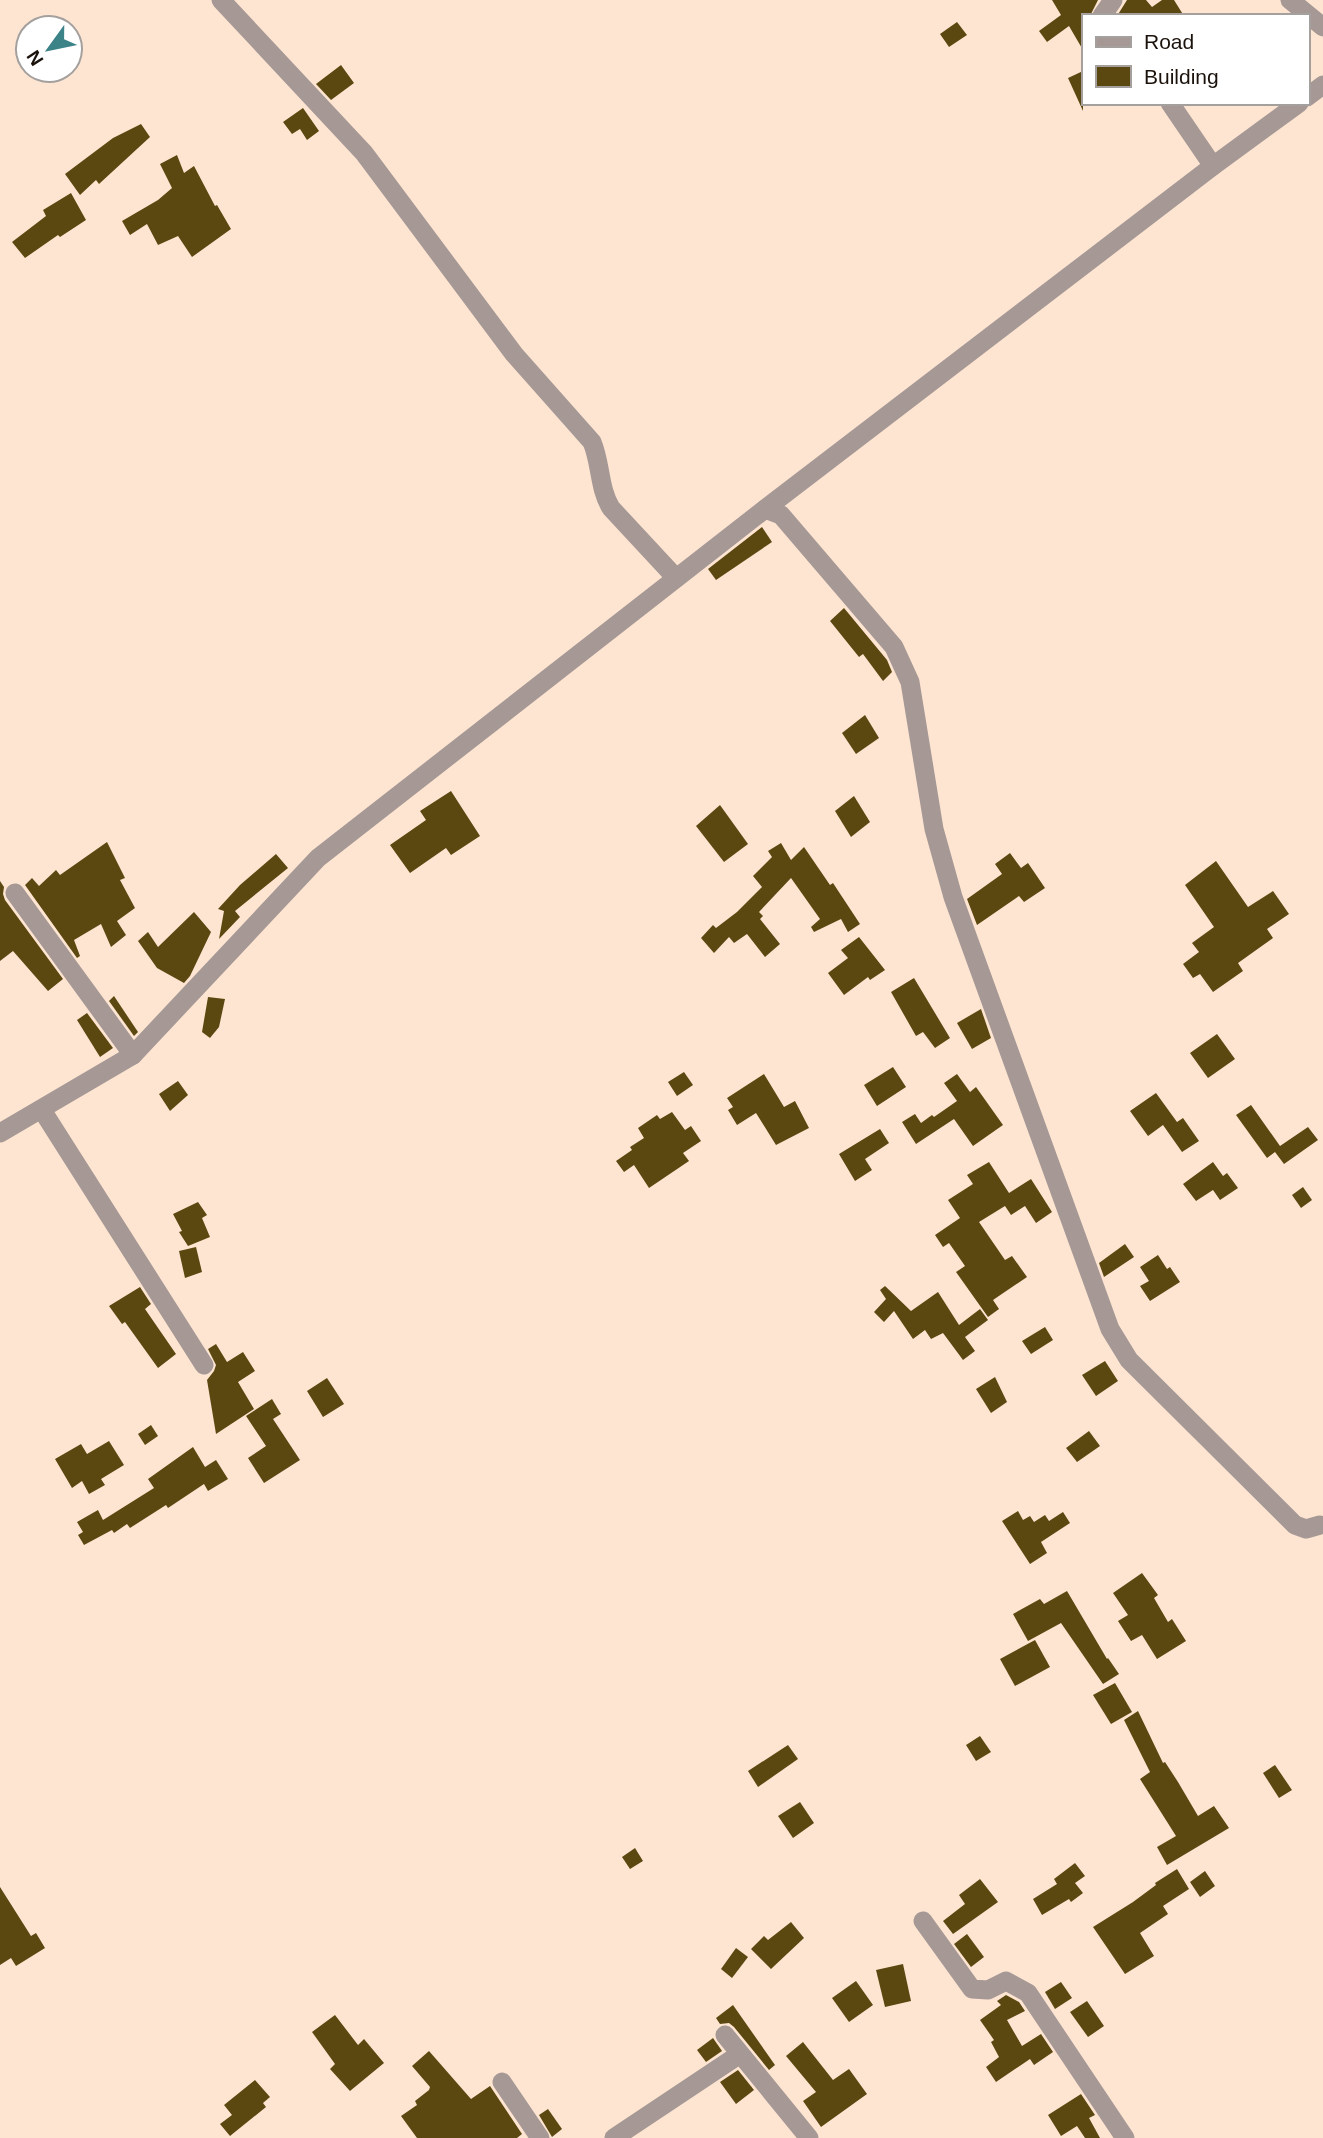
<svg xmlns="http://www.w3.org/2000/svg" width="1323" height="2138" font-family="Arial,sans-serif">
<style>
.building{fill:#5b4811}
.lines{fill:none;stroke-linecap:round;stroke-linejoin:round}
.minor{stroke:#a69895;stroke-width:19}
</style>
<rect width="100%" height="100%" fill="#fee5d2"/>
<!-- building -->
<g class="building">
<polygon points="1052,0 1098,0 1090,16 1083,16 1083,50 1069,26 1047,42 1039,31 1061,15"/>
<polygon points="1127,0 1146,0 1152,7 1162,0 1174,0 1184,16 1117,16"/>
<polygon points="957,22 967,35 949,47 940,34"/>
<polygon points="341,65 354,83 331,100 316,84"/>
<polygon points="1083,71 1083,111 1068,78"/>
<polygon points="303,108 319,131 307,140 300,129 292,134 283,122"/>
<polygon points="141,124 150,137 99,184 96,180 80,195 65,174 113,138"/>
<polygon points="177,155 184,173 194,166 215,206 217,205 231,229 192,257 178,236 158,245 147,224 130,235 122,221 158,200 172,188 160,164"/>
<polygon points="71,193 86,220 60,237 58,235 25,258 12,242 46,216 43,210"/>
<polygon points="762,527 772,542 716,580 708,569"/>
<polygon points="844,608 887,660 892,672 883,681 863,654 859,657 830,621"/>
<polygon points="865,715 879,738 856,754 842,733"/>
<polygon points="451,791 480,836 451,855 446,848 410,873 390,845 426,820 420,811"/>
<polygon points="854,796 870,822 851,837 835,811"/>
<polygon points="720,805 748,844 724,862 696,826"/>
<polygon points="107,842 125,878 120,880 135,908 117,921 126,935 111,947 101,924 74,940 80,956 77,958 25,885 32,878 39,886 56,870 60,875"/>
<polygon points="781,843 791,860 804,847 830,885 833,883 860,924 848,932 841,919 814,932 811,927 820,919 791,878 759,912 763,916 760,919 780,944 765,957 747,934 734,943 729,937 714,953 701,938 713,925 716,928 737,912 762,887 753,876 772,857 768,851"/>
<polygon points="1010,853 1021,868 1028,863 1045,888 1024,902 1019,896 977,925 967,899 1002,874 995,864"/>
<polygon points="276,854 288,868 235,911 240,917 219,939 224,911 218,909 240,885"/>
<polygon points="1216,861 1248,907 1273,891 1289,914 1267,929 1273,938 1238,963 1243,971 1213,992 1200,974 1193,978 1183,964 1199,952 1192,943 1214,927 1185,885"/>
<polygon points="0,881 4,887 3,894 5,900 63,979 48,991 13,951 0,961"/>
<polygon points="194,912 211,932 190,976 184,983 157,968 138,941 148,932 158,947"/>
<polygon points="859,937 885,970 870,980 868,977 844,995 828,973 848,958 841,950"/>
<polygon points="914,978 950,1038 935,1048 923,1032 916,1036 891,992"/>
<polygon points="114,996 138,1032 134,1036 109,1001"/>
<polygon points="208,997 225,999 219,1027 210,1038 202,1032"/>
<polygon points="981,1009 991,1038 972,1049 957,1023"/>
<polygon points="87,1013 113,1048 100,1057 77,1020"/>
<polygon points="1217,1034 1235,1059 1208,1078 1190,1053"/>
<polygon points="893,1067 906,1087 877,1106 864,1085"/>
<polygon points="684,1072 693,1085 677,1096 668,1082"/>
<polygon points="764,1074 784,1107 795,1101 809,1128 776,1145 756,1113 737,1125 728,1110 733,1107 727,1098"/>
<polygon points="957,1074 970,1092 976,1087 1003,1125 973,1146 954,1119 916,1144 902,1122 915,1114 921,1123 932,1115 934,1117 957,1101 944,1083"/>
<polygon points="178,1081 188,1095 170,1111 159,1094"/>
<polygon points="1156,1093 1177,1122 1183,1118 1199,1141 1182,1152 1163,1125 1148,1136 1130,1111"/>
<polygon points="1251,1105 1280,1146 1308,1127 1318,1140 1284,1164 1275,1152 1267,1158 1236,1115"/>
<polygon points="672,1112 685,1130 691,1126 701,1141 683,1153 689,1161 649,1188 634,1165 624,1172 616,1161 632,1150 630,1147 644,1138 638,1128 657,1115 660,1119"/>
<polygon points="880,1129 889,1143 865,1159 872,1170 855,1181 839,1154"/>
<polygon points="989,1162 1009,1193 1031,1179 1052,1212 1036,1223 1025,1206 1011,1215 1005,1206 979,1222 1005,1260 1012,1256 1027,1277 993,1300 999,1309 988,1317 956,1272 965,1266 949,1243 943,1247 935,1235 960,1218 948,1200 973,1184 967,1175"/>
<polygon points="1213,1162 1223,1176 1227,1173 1238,1188 1220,1200 1213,1190 1196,1201 1183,1184"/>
<polygon points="1303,1187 1312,1200 1301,1208 1292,1195"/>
<polygon points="198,1202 207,1215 202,1218 210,1237 188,1246 179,1232 182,1231 173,1214"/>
<polygon points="1125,1244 1134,1257 1104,1277 1099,1263"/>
<polygon points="196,1247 202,1272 185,1278 179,1251"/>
<polygon points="1158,1255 1167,1269 1170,1267 1180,1282 1150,1301 1140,1286 1149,1281 1140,1267"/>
<polygon points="885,1286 911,1311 938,1292 959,1325 980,1309 988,1320 965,1337 975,1351 963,1360 943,1333 931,1339 925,1330 913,1339 894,1311 884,1322 874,1312 886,1299 880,1290"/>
<polygon points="140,1287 151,1304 145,1309 176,1354 158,1368 125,1322 122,1324 109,1306"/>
<polygon points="1045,1327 1053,1340 1031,1354 1022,1341"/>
<polygon points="216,1344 227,1362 243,1352 255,1371 238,1382 254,1409 216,1434 207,1380 214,1371 216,1365 208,1349"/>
<polygon points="1105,1361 1118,1381 1096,1396 1082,1375"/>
<polygon points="995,1377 1007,1402 991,1413 976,1389"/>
<polygon points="327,1378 344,1404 323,1417 307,1391"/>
<polygon points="272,1399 281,1414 273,1419 300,1460 264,1483 248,1458 266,1446 246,1416"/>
<polygon points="151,1425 158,1436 145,1445 138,1434"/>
<polygon points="1089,1431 1100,1446 1077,1462 1066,1448"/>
<polygon points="109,1441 124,1465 101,1479 105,1485 89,1494 82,1481 72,1488 55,1459 81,1444 87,1454"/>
<polygon points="193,1447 205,1467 216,1460 228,1479 208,1491 204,1484 168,1508 166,1505 130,1528 127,1524 114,1533 112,1530 84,1545 78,1535 83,1532 77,1522 98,1510 103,1520 154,1488 148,1479"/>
<polygon points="1018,1511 1023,1520 1030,1516 1034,1522 1045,1515 1049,1521 1063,1512 1070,1523 1041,1542 1047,1553 1030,1564 1002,1521"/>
<polygon points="1142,1573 1158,1595 1154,1598 1168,1622 1172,1619 1186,1641 1157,1659 1142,1635 1131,1641 1118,1621 1128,1615 1113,1593"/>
<polygon points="1067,1591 1107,1659 1108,1658 1119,1674 1103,1684 1061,1623 1028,1641 1013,1614 1040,1599 1044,1604"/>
<polygon points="1035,1640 1050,1667 1015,1686 1000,1659"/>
<polygon points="1115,1683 1132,1712 1111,1724 1093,1695"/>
<polygon points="1138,1711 1163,1763 1165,1762 1178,1782 1198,1816 1214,1806 1229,1828 1167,1865 1157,1847 1176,1836 1140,1779 1150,1772 1124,1720"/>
<polygon points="980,1736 991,1752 976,1761 966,1745"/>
<polygon points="788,1745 798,1759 758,1787 748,1771"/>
<polygon points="1275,1765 1292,1790 1279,1798 1263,1773"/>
<polygon points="800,1802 814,1823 793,1838 778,1816"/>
<polygon points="635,1848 643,1861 630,1869 622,1857"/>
<polygon points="1075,1863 1085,1876 1075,1883 1083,1893 1071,1902 1069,1899 1042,1915 1033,1899 1057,1884 1054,1879"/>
<polygon points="1177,1869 1189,1889 1163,1906 1168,1914 1140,1933 1154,1956 1125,1974 1093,1927 1133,1902 1156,1885 1155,1883"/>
<polygon points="1205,1871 1215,1886 1200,1897 1190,1882"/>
<polygon points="980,1879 998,1902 953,1934 943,1921 965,1904 959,1895"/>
<polygon points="0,1887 31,1936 36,1933 45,1948 16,1966 11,1958 0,1965"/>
<polygon points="791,1922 804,1938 771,1969 751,1949 764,1936 768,1940"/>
<polygon points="967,1934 984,1957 971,1967 954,1944"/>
<polygon points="736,1948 748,1957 732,1978 721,1969"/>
<polygon points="903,1964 911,2001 885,2007 876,1970"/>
<polygon points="856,1981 873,2005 849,2022 832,1998"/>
<polygon points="1061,1982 1072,1998 1055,2009 1045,1992"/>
<polygon points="1006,1995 1019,2002 1025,2011 1007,2020 1022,2046 1041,2034 1053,2052 1034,2065 1030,2059 996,2082 986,2067 999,2057 991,2042 994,2040 980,2020 1001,2005 997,2001"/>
<polygon points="1087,2001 1104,2026 1088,2037 1070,2012"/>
<polygon points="733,2005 775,2065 769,2070 734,2027 729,2023 720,2024 716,2018"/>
<polygon points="335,2015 358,2045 364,2039 384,2063 350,2091 330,2069 335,2064 312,2032"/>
<polygon points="713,2038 722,2051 706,2062 697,2050"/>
<polygon points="803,2042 833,2080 849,2069 867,2094 821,2127 803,2101 816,2092 786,2056"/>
<polygon points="429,2051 471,2099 490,2086 522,2134 517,2138 417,2138 401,2116 417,2105 415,2101 429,2090 430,2087 412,2066"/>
<polygon points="738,2070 754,2090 736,2104 720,2082"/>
<polygon points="255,2080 270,2097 263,2103 266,2107 230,2136 220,2124 232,2115 224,2105"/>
<polygon points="1081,2094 1095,2115 1089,2118 1100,2138 1085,2138 1077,2126 1061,2136 1048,2115"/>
<polygon points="548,2109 562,2129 552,2137 539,2115"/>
</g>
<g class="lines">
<!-- minor -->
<g class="minor">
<path d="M221,0L364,153L514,354L592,442C601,463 599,489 611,508L676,578"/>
<polyline points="1290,0 1323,27"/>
<polyline points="1102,16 1113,0"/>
<polyline points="1307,97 1323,85"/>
<polyline points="1170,103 1213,166"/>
<polyline points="765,509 1213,166 1299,103"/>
<polyline points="15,893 133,1055"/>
<polyline points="42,1110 204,1365"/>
<polyline points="0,1133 133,1055 318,858 765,509 781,515 894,647 910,682 934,829 953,897 1110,1329 1129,1360 1295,1525 1306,1529 1320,1525"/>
<polyline points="923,1921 972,1989 988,1990 1006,1981 1028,1993 1125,2138"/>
<polyline points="725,2035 809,2138"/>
<polyline points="502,2082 540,2138"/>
<polyline points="614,2138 740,2054"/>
</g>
</g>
<!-- legend -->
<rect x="1082" y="14" width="228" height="91" fill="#ffffff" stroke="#a4a09e" stroke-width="2"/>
<rect x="1096" y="37" width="35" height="10" fill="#a69895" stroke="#a4a09e" stroke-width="2"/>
<text x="1144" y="49" font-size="21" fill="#1b120c">Road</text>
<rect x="1096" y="66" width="35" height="21" fill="#5b4811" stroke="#a4a09e" stroke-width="2"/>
<text x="1144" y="84" font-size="21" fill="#1b120c">Building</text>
<!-- north arrow -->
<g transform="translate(49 49) rotate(237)"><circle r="33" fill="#ffffff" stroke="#a4a09e" stroke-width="2"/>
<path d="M0-5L12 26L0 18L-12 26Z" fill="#3b8387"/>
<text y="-10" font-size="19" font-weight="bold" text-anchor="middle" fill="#1b120c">N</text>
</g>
</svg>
